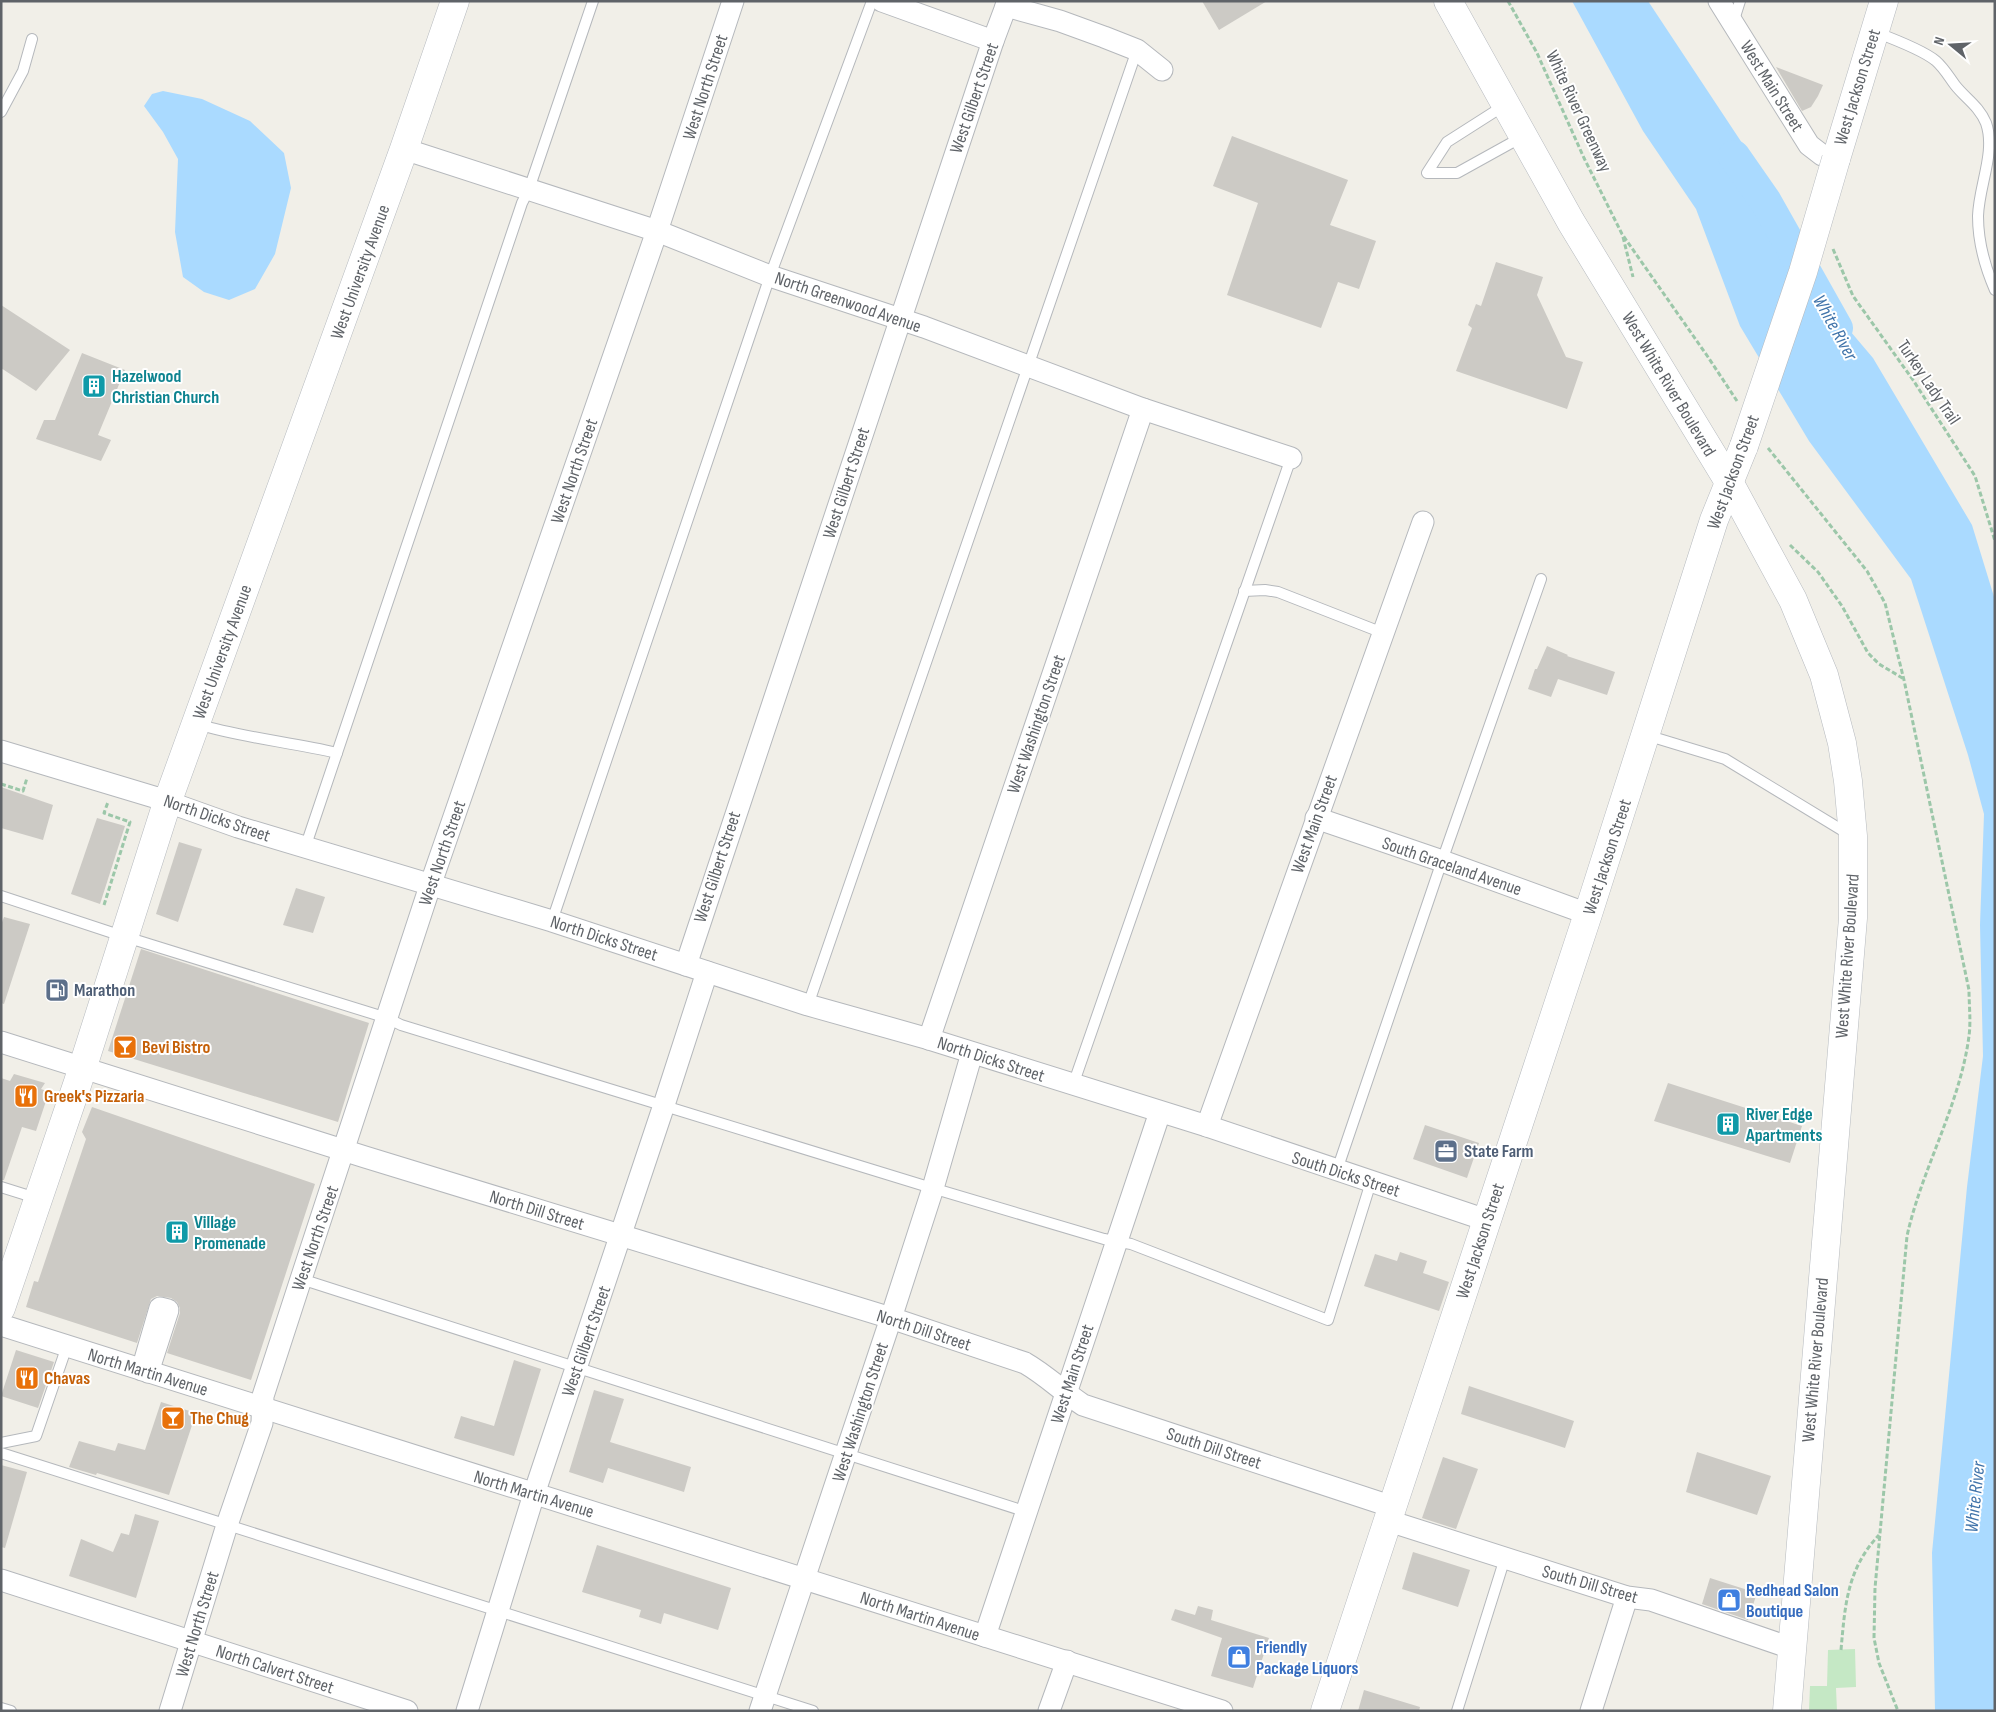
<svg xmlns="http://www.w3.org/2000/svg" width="1996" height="1712" font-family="'Sofia Sans Condensed',sans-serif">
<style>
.green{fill:#c5e8c5}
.water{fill:#aadaff}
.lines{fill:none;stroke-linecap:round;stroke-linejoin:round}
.river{stroke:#aadaff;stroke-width:32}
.building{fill:#cccac5}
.lane-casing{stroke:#b5b8bc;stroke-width:12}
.street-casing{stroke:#b5b8bc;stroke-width:23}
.secondary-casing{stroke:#b6babf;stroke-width:29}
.path{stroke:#9cc7a9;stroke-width:3;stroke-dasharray:5 2.5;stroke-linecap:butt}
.lane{stroke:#fff;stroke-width:10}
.street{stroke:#fff;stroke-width:21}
.secondary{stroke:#fff;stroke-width:28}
.secondary-bridge-casing{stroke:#b6babf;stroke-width:29;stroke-linecap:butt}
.secondary-bridge{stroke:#fff;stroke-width:28}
.labels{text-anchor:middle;stroke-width:4;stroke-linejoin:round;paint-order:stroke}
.street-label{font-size:18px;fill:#5f6368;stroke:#fff}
.culture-label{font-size:18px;font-weight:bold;fill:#0d838f;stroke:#fff;text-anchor:start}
.service-label{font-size:18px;font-weight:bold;fill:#4e5e75;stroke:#fff;text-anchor:start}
.food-label{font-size:18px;font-weight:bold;fill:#c56008;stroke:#fff;text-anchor:start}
.shop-label{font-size:18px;font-weight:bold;fill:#366cbe;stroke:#fff;text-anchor:start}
.water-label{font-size:19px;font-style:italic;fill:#4174aa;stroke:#fff}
</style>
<rect width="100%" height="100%" fill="#f1efe8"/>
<!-- green -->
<polygon class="green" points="1855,1649 1856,1687 1836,1688 1837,1711 1809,1711 1810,1686 1827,1686 1828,1650"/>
<!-- water -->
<g class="water">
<polygon points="1572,1 1648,1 1748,152 1773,240 1873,358 1972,525 1995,600 1995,1711 1935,1711 1932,1553 1967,1187 1983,1056 1980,925 1984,814 1968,755 1911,579 1809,441 1740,326 1696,209 1643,131"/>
<polygon points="163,91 202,99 250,121 284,153 291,188 275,254 255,289 229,300 204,292 183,277 175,232 178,159 163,132 144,106 152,94"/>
</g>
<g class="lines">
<!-- river -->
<polyline class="river" points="1734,156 1766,202 1837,328"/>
</g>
<!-- building -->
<g class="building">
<polygon points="1202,1 1267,1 1219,30"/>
<polygon points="1776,67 1823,85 1818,96 1811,107 1802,111"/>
<polygon points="1232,136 1348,180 1330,225 1376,241 1359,289 1338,282 1321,328 1227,295 1258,203 1213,186"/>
<polygon points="1496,262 1543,277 1537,295 1566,357 1583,362 1567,409 1456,371 1472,328 1468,325 1476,304 1481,306"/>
<polygon points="1,305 70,350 36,391 1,368"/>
<polygon points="82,353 125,370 98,435 111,440 101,461 36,439 44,420 55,420"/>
<polygon points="1547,646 1568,655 1567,656 1615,672 1607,695 1558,679 1551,697 1528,689 1535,669 1537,669"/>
<polygon points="1,787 53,805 43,840 1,828"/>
<polygon points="97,818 125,826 100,904 71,894"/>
<polygon points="179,842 202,849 178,922 156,914"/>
<polygon points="296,888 325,897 313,933 283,925"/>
<polygon points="4,917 30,924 4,1004 1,1003 1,925"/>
<polygon points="141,949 369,1023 338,1122 108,1051"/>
<polygon points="14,1074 45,1083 41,1089 49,1092 36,1131 22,1127 4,1180 1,1180 1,1078 10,1081"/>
<polygon points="1668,1083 1802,1126 1790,1163 1654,1121"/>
<polygon points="92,1107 315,1184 251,1380 167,1353 180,1313 180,1308 177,1302 171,1298 157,1296 151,1299 137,1343 26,1307 34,1281 38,1282 86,1139 82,1132"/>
<polygon points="1425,1125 1479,1143 1467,1178 1413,1159"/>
<polygon points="1400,1252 1427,1261 1423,1273 1449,1282 1439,1311 1364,1286 1375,1254 1397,1261"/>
<polygon points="16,1350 54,1362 38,1408 1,1396"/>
<polygon points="514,1360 541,1369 514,1456 454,1438 461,1416 494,1426"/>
<polygon points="1469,1386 1574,1421 1565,1448 1461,1414"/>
<polygon points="594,1390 624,1399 610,1442 691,1467 684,1492 608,1468 603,1483 569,1472"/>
<polygon points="161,1402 196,1413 169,1495 97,1473 96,1475 69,1467 79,1441 115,1451 118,1443 145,1450"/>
<polygon points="1697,1452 1771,1476 1757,1515 1686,1492"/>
<polygon points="1443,1457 1478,1469 1456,1529 1422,1518"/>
<polygon points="1,1465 27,1472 5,1548 1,1547"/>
<polygon points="135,1514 159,1521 136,1598 69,1576 81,1539 113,1552 121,1533 129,1535"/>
<polygon points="597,1545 731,1588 718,1630 664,1613 661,1624 639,1617 641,1610 582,1592"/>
<polygon points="1413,1552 1470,1570 1458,1607 1402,1589"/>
<polygon points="1710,1578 1757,1593 1748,1620 1702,1604"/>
<polygon points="1198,1606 1213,1610 1211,1620 1269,1638 1253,1688 1211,1676 1222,1638 1171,1620 1175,1609 1195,1615"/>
<polygon points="1364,1690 1420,1707 1419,1711 1358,1711"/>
</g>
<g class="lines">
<!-- lane casing -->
<g class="lane-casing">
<g id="lane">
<polyline points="1733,23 1740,1"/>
<path d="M1875,32C1891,38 1923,50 1936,61C1944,68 1949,77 1955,85C1965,98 1979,106 1986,123C1996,152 1979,185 1978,216C1978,241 1985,267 1995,290"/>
<polyline points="1505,105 1447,142 1427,173 1457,173 1522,137"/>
<polyline points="1,112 23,71 32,39"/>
<polyline points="1244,591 1265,590 1278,592 1383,633"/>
<path d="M197,724C243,738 291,742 337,753"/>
<polyline points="1646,735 1725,759 1850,835"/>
<polyline points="305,848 522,203 529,189 593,1"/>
<polyline points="1,896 113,933 387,1018 401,1025 922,1185 1104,1239 1131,1244 1328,1320 1371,1182"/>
<polyline points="552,921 770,276 872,1"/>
<polyline points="808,1005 1137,50"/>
<polyline points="1073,1085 1291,458"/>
<polyline points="1337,1170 1442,861 1541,579"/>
<polyline points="1,1187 36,1198"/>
<polyline points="301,1279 1027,1512"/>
<polyline points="1,1443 36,1436 67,1346"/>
<polyline points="1,1453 813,1711"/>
<polyline points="1,1708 11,1711"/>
<polyline points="1457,1711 1505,1558"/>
</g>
</g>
<!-- street casing -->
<g class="street-casing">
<g id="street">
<polyline points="882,1 993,41"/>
<polyline points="1719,1 1809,145 1822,155 1836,159"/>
<polyline points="1006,6 1060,21 1104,37 1137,50 1162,70"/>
<polyline points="404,149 657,231 770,276 924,327 1143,409 1291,458"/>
<polyline points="1,751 154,797 238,827 552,921 808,1005 929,1039 1207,1126 1486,1220"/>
<polyline points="1316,818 1442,861 1588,914"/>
<polyline points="686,965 993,41 1008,1"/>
<polyline points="929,1039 1143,409"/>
<path d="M1,1042L365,1157L891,1318L1025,1363C1046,1375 1063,1392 1083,1405L1393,1507"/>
<polyline points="1207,1126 1423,522"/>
<polyline points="1,1325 1222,1711"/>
<polyline points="142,1370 160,1308 168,1310 148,1372"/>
<polyline points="1389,1521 1627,1597 1651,1600 1791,1648"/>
<polyline points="1,1580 407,1711"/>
<polyline points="985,1636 1160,1112"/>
<polyline points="170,1711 227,1525 262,1423 263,1396 301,1279 430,886 657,231 733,1"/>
<polyline points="467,1711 534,1494 664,1105 707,972"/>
<polyline points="760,1711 891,1318 933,1188 972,1053"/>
<polyline points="1049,1711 1067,1661"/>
<polyline points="1591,1711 1627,1597"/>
</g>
</g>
<!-- secondary casing -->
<g class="secondary-casing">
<g id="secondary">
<polyline points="1448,1 1571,222 1729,482 1793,600 1824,675 1842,743 1848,781 1853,836 1853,918 1787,1711"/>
<polyline points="1836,159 1884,1"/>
<polyline points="1,1308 78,1082 167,803 404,149 455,1"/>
<polyline points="1325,1711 1588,914 1714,520 1744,446"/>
</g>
</g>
<!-- path -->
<g class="path">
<polyline points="1508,1 1537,53 1584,158 1622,234 1708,357 1737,401"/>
<polyline points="1623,237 1633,277"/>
<polyline points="1833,249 1853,296 1913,380 1975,476 1995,541"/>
<path d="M1768,448L1867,571L1885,603L1904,680L1969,990C1969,1005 1971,1021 1969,1036C1960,1105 1922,1168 1907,1236L1875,1588L1874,1638L1879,1663L1898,1711"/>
<polyline points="1790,545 1818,572 1842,606 1868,653 1879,664 1904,679"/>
<polyline points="1,784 23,791 27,778"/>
<polyline points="104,905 130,822 104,813 108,802"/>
<path d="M1841,1650C1845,1605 1847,1569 1879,1535"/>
</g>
<!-- lane -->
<use href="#lane" class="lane"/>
<!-- street -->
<use href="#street" class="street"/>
<!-- secondary -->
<use href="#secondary" class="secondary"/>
<!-- secondary-bridge casing -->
<g class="secondary-bridge-casing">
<polyline id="secondary-bridge" points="1744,446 1803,272 1836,159"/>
</g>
<!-- secondary-bridge -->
<use href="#secondary-bridge" class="secondary-bridge"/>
</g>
<!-- icons -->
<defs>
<g id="building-square" transform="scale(1.25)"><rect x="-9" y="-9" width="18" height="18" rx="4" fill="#0f9aa8" stroke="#fff"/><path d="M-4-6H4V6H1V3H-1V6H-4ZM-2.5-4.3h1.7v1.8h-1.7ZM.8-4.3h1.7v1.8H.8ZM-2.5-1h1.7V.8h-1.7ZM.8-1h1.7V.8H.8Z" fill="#fff"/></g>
<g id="fuel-square" transform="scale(1.25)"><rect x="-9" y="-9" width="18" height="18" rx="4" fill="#5c6f8a" stroke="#fff"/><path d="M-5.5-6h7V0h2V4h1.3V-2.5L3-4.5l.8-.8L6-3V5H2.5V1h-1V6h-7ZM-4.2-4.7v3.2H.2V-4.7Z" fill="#fff"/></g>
<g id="bar-square" transform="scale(1.25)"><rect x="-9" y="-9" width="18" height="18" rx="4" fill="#e8710a" stroke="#fff"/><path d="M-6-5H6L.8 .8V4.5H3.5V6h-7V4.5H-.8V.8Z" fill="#fff"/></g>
<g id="restaurant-square" transform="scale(1.25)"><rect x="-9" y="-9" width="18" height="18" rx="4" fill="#e8710a" stroke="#fff"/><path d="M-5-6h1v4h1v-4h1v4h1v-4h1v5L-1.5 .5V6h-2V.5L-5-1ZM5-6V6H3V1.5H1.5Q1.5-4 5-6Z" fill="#fff"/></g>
<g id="office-square" transform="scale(1.25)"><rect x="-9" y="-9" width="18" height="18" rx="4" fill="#5c6f8a" stroke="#fff"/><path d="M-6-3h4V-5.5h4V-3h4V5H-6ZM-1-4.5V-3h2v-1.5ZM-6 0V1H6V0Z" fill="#fff"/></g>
<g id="shop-square" transform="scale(1.25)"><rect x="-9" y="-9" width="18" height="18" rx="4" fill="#3f7fe0" stroke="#fff"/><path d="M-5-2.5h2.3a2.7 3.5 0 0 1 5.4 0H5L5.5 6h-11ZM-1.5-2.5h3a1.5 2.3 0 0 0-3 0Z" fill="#fff"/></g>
</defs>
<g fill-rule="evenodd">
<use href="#building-square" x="94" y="386"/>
<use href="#fuel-square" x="57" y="990"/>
<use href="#bar-square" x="125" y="1047"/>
<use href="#restaurant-square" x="26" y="1096"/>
<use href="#building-square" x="1728" y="1124"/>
<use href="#office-square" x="1446" y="1151"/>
<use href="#building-square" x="177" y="1232"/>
<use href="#restaurant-square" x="27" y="1378"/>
<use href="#bar-square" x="173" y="1418"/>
<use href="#shop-square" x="1729" y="1600"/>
<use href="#shop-square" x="1239" y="1657"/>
</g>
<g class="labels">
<!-- street labels -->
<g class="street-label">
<text transform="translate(1772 86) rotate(58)" y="6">West Main Street</text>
<text transform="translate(705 87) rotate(-72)" y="6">West North Street</text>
<text transform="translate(1857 87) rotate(-73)" y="6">West Jackson Street</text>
<text transform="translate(974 98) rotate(-71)" y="6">West Gilbert Street</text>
<text transform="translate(1579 111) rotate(65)" y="6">White River Greenway</text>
<text transform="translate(360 272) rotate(-70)" y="6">West University Avenue</text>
<text transform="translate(848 302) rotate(19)" y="6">North Greenwood Avenue</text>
<text transform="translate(1929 382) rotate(56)" y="6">Turkey Lady Trail</text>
<text transform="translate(1669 384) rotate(59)" y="6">West White River Boulevard</text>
<text transform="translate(574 471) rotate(-71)" y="6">West North Street</text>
<text transform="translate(1733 472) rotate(-70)" y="6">West Jackson Street</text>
<text transform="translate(846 483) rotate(-72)" y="6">West Gilbert Street</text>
<text transform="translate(222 652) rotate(-70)" y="6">West University Avenue</text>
<text transform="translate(1036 724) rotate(-71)" y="6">West Washington Street</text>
<text transform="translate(217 818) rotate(19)" y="6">North Dicks Street</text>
<text transform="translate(1314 824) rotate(-70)" y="6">West Main Street</text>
<text transform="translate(442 853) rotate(-71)" y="6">West North Street</text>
<text transform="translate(1607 857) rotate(-72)" y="6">West Jackson Street</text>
<text transform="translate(1452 866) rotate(19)" y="6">South Graceland Avenue</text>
<text transform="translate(717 867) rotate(-72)" y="6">West Gilbert Street</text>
<text transform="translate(604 938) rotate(18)" y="6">North Dicks Street</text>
<text transform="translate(1847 956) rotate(-86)" y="6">West White River Boulevard</text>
<text transform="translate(991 1059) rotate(18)" y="6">North Dicks Street</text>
<text transform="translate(1346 1174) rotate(18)" y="6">South Dicks Street</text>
<text transform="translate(537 1210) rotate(17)" y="6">North Dill Street</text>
<text transform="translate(315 1238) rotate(-71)" y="6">West North Street</text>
<text transform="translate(1480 1241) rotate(-72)" y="6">West Jackson Street</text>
<text transform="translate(924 1330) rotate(18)" y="6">North Dill Street</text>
<text transform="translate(586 1341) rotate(-71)" y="6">West Gilbert Street</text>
<text transform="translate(1815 1360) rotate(-85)" y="6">West White River Boulevard</text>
<text transform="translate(148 1372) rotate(17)" y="6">North Martin Avenue</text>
<text transform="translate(1072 1374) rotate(-72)" y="6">West Main Street</text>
<text transform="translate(860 1412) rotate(-72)" y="6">West Washington Street</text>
<text transform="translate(1214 1448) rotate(18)" y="6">South Dill Street</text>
<text transform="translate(534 1494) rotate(17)" y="6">North Martin Avenue</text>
<text transform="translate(1590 1584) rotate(16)" y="6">South Dill Street</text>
<text transform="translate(920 1616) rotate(18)" y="6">North Martin Avenue</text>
<text transform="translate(197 1624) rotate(-73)" y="6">West North Street</text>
<text transform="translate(275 1669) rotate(18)" y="6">North Calvert Street</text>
</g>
<!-- culture labels -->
<g class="culture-label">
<text x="112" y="382">Hazelwood<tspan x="112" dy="21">Christian Church</tspan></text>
<text x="1746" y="1120">River Edge<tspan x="1746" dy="21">Apartments</tspan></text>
<text x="194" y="1228">Village<tspan x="194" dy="21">Promenade</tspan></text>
</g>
<!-- service labels -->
<g class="service-label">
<text x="74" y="996">Marathon</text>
<text x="1464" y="1157">State Farm</text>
</g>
<!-- food labels -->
<g class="food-label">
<text x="142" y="1053">Bevi Bistro</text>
<text x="44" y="1102">Greek's Pizzaria</text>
<text x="44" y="1384">Chavas</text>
<text x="190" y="1424">The Chug</text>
</g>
<!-- shop labels -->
<g class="shop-label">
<text x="1746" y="1596">Redhead Salon<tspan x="1746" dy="21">Boutique</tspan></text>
<text x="1256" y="1653">Friendly<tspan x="1256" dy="21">Package Liquors</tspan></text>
</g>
<!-- water labels -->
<g class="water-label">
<text transform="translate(1836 327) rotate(61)" y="7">White River</text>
<text transform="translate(1974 1497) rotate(-84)" y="7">White River</text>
</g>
</g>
<!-- border -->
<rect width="1996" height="1712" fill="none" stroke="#5f6368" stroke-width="5"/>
<!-- north arrow -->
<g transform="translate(1951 45) rotate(288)" stroke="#ffffff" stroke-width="4" paint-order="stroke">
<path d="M0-4L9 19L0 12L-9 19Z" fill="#5f6368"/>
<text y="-8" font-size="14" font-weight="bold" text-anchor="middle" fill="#5f6368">N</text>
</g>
</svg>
